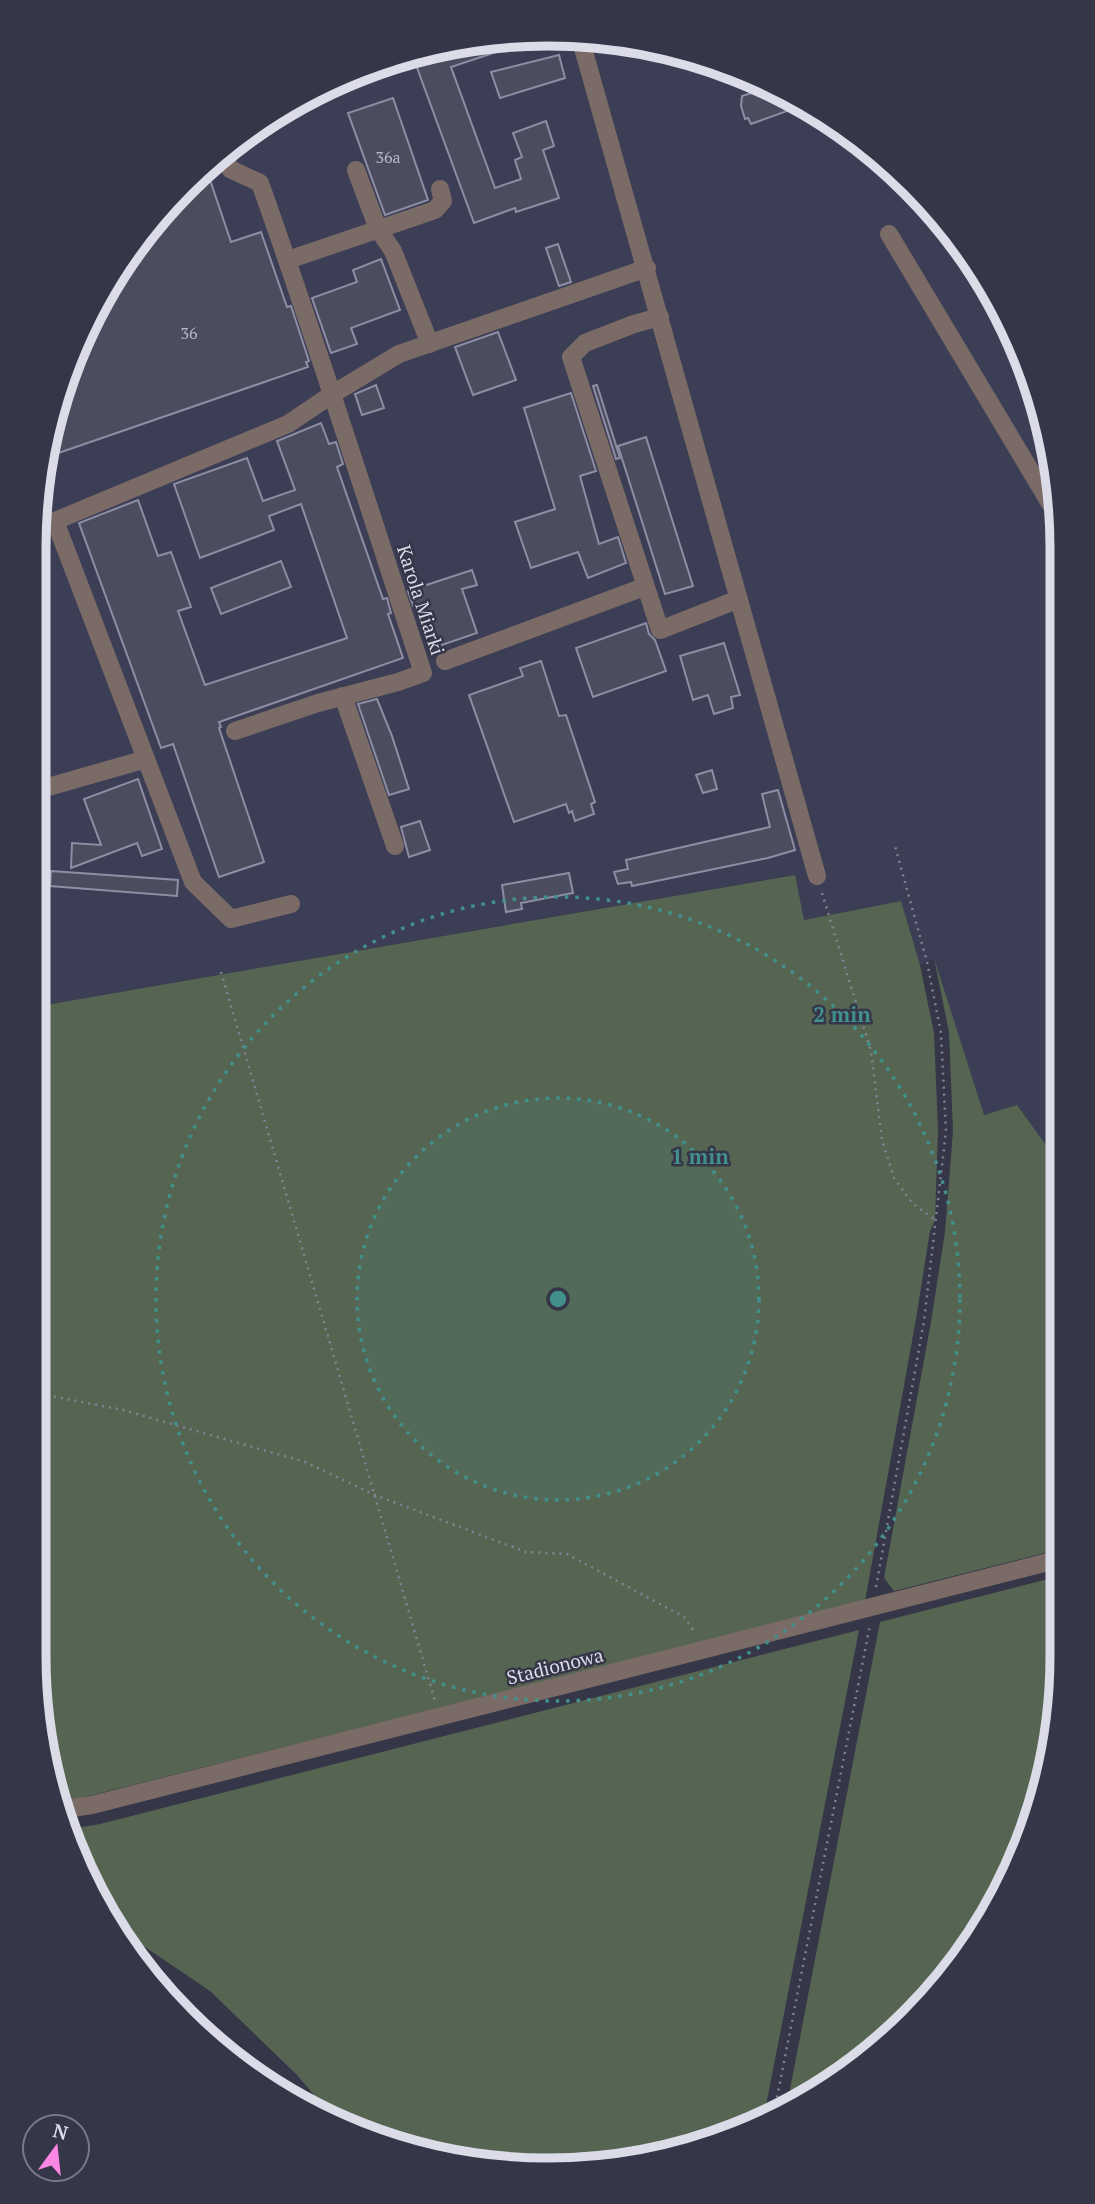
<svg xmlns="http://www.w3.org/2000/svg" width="1095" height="2204" font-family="'PT Serif',serif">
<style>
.built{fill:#3c3e56}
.green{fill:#566552}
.building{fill:#4c4c5f;stroke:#8d8ea3;stroke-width:2}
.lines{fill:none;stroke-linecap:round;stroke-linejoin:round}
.path{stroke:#828392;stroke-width:2.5;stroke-dasharray:2 5;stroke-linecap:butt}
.minor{stroke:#7b6b67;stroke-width:18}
.ring{fill:none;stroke:#42908c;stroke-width:3.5;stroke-dasharray:3.5 7}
.labels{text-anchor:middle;stroke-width:5;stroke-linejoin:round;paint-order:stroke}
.number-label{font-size:16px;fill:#b7b8c5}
.street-label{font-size:19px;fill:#dbdce7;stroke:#353648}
.rim{fill:none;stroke:#dbdce7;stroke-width:9}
.centre{fill:#42908c;stroke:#353648;stroke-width:3.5}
.ring-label{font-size:21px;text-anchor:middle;font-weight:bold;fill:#42908c;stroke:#353648;stroke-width:5;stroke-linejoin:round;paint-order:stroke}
</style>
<rect width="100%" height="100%" fill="#353648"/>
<!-- built -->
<polygon class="built" points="581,34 680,51 775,86 886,161 956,235 1023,351 1057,481 1059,1163 1017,1105 984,1115 934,959 920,965 901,901 804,920 794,875 34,1007 34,514 51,415 86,320 139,235 208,161 290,102 382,61 480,38"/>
<!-- green -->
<g class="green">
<polygon points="795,875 804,920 901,901 920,965 934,1033 938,1130 935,1220 930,1231 916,1319 865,1601 81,1798 57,1801 33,1656 34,1007"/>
<polygon points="934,958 984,1115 1017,1105 1059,1163 1060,1549 894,1591 884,1578 931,1322 945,1232 953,1131 949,1032"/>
<polygon points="1060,1576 1061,1690 1044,1789 1009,1884 911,2020 786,2110 880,1622"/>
<polygon points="859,1630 763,2121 615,2166 447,2161 334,2118 296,2074 210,1991 117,1928 65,1830 100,1824"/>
</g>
<!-- building -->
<g class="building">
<polygon points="492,37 496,52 451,67 495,188 521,179 515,160 522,157 513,133 546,121 554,146 543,150 559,198 516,212 515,208 474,223 412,54 480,38"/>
<polygon points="559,55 565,78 500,98 491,72"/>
<polygon points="774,86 784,93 790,110 751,124 748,118 745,119 741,106 742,96"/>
<polygon points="393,98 428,200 385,215 348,113"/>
<polygon points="205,165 231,242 261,232 287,307 291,306 309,361 306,362 308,367 44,458 51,415 86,320 139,235"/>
<polygon points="558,244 571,282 559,286 546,248"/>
<polygon points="381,259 400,310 351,328 357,344 331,353 312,298 357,282 353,270"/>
<polygon points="498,332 516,380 473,395 455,347"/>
<polygon points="376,385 384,408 362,415 355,394"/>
<polygon points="597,385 620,458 616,459 593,386"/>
<polygon points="571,393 596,471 580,476 599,544 618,537 626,563 588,578 578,552 531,568 515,522 555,509 524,408"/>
<polygon points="321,423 329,444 336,442 343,464 337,467 383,599 387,598 391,613 388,614 403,658 219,722 221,727 219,728 264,862 219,877 173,744 161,748 79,523 138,500 158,556 171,552 191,607 178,611 205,685 347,638 301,504 269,516 274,530 200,558 174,484 247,458 263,501 295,490 277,441"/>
<polygon points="646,437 693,586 665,594 618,446"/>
<polygon points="281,561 291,587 221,614 211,588"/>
<polygon points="472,570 477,585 462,589 477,633 436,647 421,603 413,606 408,591"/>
<polygon points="646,623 649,634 655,640 666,671 593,697 576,648"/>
<polygon points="724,643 740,695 731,697 733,708 714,714 708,695 693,700 680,656"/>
<polygon points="541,661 559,716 566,715 595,802 591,804 594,814 575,821 572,811 569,813 566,804 514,822 469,695 523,676 520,668"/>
<polygon points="377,699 392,736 409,789 389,795 358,704"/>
<polygon points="712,770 717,789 703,793 696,775"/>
<polygon points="138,779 162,849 142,856 137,843 71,868 72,843 101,845 84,799"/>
<polygon points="778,790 795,850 768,858 632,886 631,882 618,884 614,872 628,869 626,860 770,827 762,794"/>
<polygon points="420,821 430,850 409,857 401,827"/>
<polygon points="51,871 178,880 177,896 50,886"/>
<polygon points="569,873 573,893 521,903 522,909 506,912 502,885"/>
</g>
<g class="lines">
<!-- path -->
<g class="path">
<polyline points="822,893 871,1051 882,1140 894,1178 912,1203 934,1219"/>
<polyline points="221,972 435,1701"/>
<polyline points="33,1395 46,1395 123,1410 305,1462 375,1495 526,1552 567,1554 684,1617 696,1634"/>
<polyline points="876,1587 924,1321 946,1131 941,1033 927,962 895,846"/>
<polyline points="773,2118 870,1625"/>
</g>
<!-- minor -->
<g class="minor">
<polyline points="579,34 817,876"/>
<polyline points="360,70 363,70"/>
<path d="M223,150L230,169L260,183C318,345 369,509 423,673L398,682L318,703L235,731"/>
<polyline points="356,170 378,229 393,251 430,344"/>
<polyline points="889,234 1057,515"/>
<polyline points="288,260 435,210 443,201 440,189"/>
<polyline points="660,317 634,324 585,343 571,357 660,630 739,599"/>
<polyline points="55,521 193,882 231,919 291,904"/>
<polyline points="34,526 55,521 288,424 331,395 399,354 647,268"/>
<polyline points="445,661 644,587"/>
<polyline points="343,696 395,846"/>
<polyline points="34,791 146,759"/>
<polyline points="59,1810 92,1805 1060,1559"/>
</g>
</g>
<!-- distance rings -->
<circle cx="558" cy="1299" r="201" fill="#42908c" fill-opacity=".12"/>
<g class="ring">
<circle cx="558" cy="1299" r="201"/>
<circle cx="558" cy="1299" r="402"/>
</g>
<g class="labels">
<!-- number labels -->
<g class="number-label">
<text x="388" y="163">36a</text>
<text x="189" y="339">36</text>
</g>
<!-- street labels -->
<g class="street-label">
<text transform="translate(421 600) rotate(72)" y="7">Karola Miarki</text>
<text transform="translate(555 1666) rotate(-14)" y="7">Stadionowa</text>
</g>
</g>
<!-- crop -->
<path d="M0 0H1095V2204H0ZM548 46H548A502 502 0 0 1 1050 548V1656A502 502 0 0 1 548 2158H548A502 502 0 0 1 46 1656V548A502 502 0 0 1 548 46Z" fill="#353648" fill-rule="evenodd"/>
<path class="rim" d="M548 46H548A502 502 0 0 1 1050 548V1656A502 502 0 0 1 548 2158H548A502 502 0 0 1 46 1656V548A502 502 0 0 1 548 46Z"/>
<circle cx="558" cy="1299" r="10" class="centre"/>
<g class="ring-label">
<text x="842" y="1022">2 min</text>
<text x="700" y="1164">1 min</text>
</g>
<!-- north arrow -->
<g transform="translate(56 2148) rotate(15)"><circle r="33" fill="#353648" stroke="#777888" stroke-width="2"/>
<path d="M0-5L12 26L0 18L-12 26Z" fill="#fc86e4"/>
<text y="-10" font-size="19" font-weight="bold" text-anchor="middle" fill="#dbdce7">N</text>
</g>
</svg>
